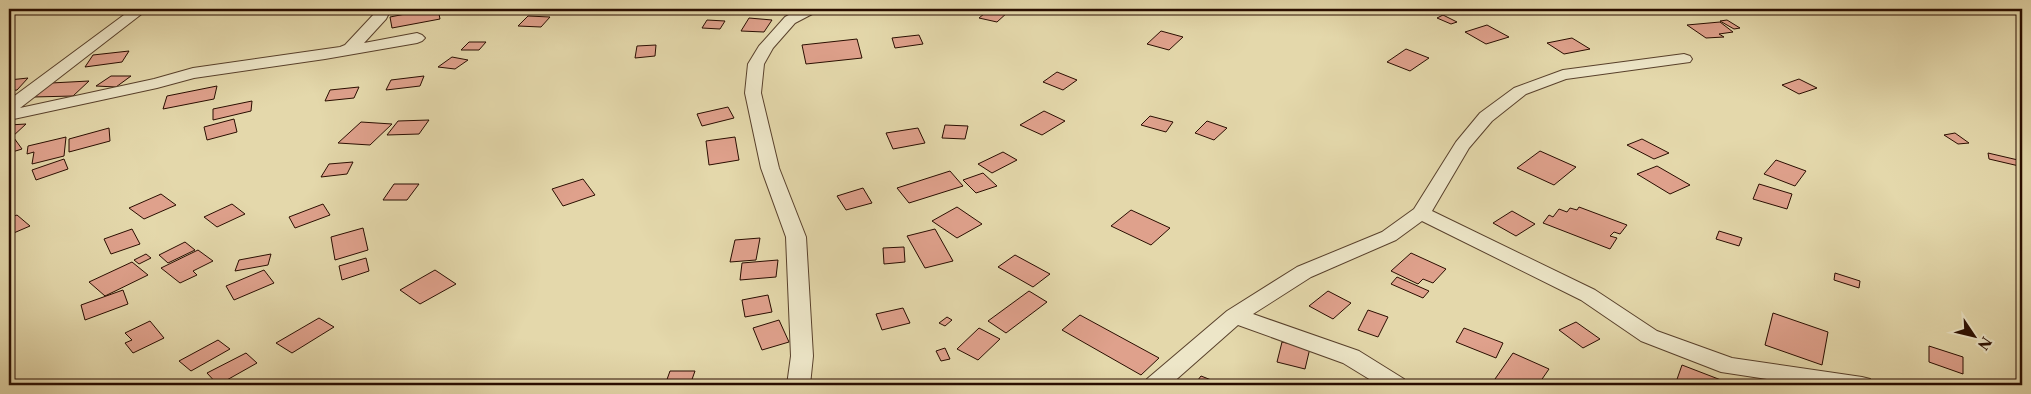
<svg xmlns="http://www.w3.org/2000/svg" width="2031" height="394" font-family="'Libre Caslon Text',serif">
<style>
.building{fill:#dfa18c;stroke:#290d00}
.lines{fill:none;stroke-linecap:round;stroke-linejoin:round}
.street-casing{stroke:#58402b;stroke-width:2}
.street{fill:#ede6c8;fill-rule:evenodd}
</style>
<rect width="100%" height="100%" fill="#e4d8ab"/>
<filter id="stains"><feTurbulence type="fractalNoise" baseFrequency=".004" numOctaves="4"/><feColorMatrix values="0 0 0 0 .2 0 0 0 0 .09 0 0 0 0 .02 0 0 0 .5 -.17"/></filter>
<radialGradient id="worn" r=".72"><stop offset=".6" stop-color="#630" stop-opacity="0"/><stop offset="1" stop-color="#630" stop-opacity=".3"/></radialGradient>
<!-- building -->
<g class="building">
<polygon points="431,9 438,9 440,19 392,28 390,17"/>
<polygon points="990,9 993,9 1008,12 997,22 979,18"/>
<polygon points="1443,15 1457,22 1451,24 1437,18"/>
<polygon points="528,16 550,17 541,27 518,26"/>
<polygon points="749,18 772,20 764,32 741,31"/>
<polygon points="707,20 725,21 720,29 702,28"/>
<polygon points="1727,20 1740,28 1734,29 1720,21"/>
<polygon points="1720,22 1733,32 1719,34 1724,37 1706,38 1687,25"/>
<polygon points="1487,25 1509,37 1486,44 1465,32"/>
<polygon points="1161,31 1183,37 1169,50 1147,44"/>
<polygon points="919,35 923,44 895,48 892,38"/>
<polygon points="1572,38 1590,49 1564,54 1547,43"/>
<polygon points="857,39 862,58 806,64 802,45"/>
<polygon points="469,42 486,42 479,50 461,50"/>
<polygon points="656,45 655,56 635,58 637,46"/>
<polygon points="1406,49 1429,58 1410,71 1387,62"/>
<polygon points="129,51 122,62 85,67 93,55"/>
<polygon points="452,57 468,60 455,69 438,67"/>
<polygon points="1057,72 1077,80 1063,90 1043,82"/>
<polygon points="111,76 131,76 116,87 96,86"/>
<polygon points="424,76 420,86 386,90 391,80"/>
<polygon points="28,78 17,90 9,91 9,80"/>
<polygon points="1799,79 1817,88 1799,94 1782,85"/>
<polygon points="89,81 73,96 33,97 51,83"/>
<polygon points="217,86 214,99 163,109 167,96"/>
<polygon points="359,87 354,98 325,101 330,90"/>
<polygon points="252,101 251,111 213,120 213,109"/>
<polygon points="728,107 734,118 702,126 697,114"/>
<polygon points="1044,111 1065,121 1042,135 1020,125"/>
<polygon points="1150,116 1173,122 1166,132 1141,125"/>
<polygon points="234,119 237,132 207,140 204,127"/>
<polygon points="429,120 419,134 387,135 398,121"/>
<polygon points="1207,121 1227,128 1214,140 1195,133"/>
<polygon points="361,122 392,124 370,145 338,143"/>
<polygon points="26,124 12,137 9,137 9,125"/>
<polygon points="945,125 968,126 965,139 942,138"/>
<polygon points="109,128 110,141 69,152 69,139"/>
<polygon points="918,128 925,143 893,149 886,133"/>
<polygon points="1955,133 1969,143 1958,144 1944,135"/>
<polygon points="66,137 64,156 32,164 34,152 27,154 28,146"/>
<polygon points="735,137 739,160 709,165 706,141"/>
<polygon points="14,138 22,149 9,153 9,139"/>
<polygon points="1642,139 1669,153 1654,159 1627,145"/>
<polygon points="1540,151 1576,167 1554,185 1517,168"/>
<polygon points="1003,152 1017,160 992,173 978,164"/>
<polygon points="1988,153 2018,160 2019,166 1989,159"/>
<polygon points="64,159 68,169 36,180 32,170"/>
<polygon points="1776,160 1806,171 1795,186 1764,174"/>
<polygon points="353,162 347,174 321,177 329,164"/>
<polygon points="1657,166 1690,185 1670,194 1637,174"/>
<polygon points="950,171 963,186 909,203 897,188"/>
<polygon points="983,173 997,186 976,193 963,180"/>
<polygon points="583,179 595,195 563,206 552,189"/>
<polygon points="394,184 419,184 407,200 383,200"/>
<polygon points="1759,184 1792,194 1787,209 1753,199"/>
<polygon points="863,188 872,203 846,210 837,196"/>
<polygon points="161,194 176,205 144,219 129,208"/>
<polygon points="232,204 245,214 217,227 204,217"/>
<polygon points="323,204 330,215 295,228 289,217"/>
<polygon points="957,207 982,224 957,238 932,221"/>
<polygon points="1579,207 1627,225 1620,234 1614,232 1610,236 1617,238 1610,249 1543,223 1549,215 1553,217 1559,209 1567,212 1570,208 1577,210"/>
<polygon points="1131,210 1170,228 1151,245 1111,226"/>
<polygon points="1512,211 1535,224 1516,236 1493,223"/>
<polygon points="17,215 30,226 9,235 9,218"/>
<polygon points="363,228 368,250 335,260 331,237"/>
<polygon points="132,229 140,244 111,254 104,239"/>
<polygon points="935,229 953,261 925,268 907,236"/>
<polygon points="1719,231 1742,238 1739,246 1716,239"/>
<polygon points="760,238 756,260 730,262 735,240"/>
<polygon points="185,242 195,250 168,263 159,255"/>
<polygon points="904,247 905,262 884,264 883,248"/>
<polygon points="198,250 213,261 193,271 197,275 180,283 161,268"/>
<polygon points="1411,253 1446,269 1433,283 1423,279 1418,284 1391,271"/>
<polygon points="146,254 151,258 139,264 134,260"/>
<polygon points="271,254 268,265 235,271 239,260"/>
<polygon points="1015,255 1050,274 1033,287 998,267"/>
<polygon points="366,258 369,271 342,280 339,266"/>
<polygon points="778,260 776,277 740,280 742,263"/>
<polygon points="132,262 148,275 105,296 89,282"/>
<polygon points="264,270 274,283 234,300 226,286"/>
<polygon points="435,270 456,284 420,304 400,290"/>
<polygon points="1835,273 1860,281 1859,288 1834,280"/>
<polygon points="1397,277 1429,291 1423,298 1391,284"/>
<polygon points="123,290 128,304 85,320 81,305"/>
<polygon points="1029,291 1047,302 1006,333 988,321"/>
<polygon points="1328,291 1351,303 1333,319 1309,306"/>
<polygon points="768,295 772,312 745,317 742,300"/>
<polygon points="903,308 910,323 882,330 876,314"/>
<polygon points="1368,310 1388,317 1378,337 1358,330"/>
<polygon points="1773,313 1828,332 1822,365 1765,345"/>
<polygon points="1080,315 1159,358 1141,375 1062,330"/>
<polygon points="947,317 952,320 945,326 939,323"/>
<polygon points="319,318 334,327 292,353 276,343"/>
<polygon points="779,320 789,342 762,350 753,328"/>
<polygon points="150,321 164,338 133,353 125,343 132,340 125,333"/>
<polygon points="1576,322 1600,339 1583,348 1559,330"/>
<polygon points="979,328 1000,339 978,360 957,349"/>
<polygon points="1464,328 1503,343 1496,358 1456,342"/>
<polygon points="218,340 230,349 191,371 179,361"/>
<polygon points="1282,342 1310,348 1305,369 1277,362"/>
<polygon points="1929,346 1963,357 1963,374 1929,362"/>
<polygon points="945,348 950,359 941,361 936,351"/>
<polygon points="246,353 257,363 218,385 207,373"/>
<polygon points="1513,353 1549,369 1538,385 1509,385 1495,379"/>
<polygon points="1682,365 1734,385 1675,385"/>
<polygon points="670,371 695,371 690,385 665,385"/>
<polygon points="1201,376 1224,385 1194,385"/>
</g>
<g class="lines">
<!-- street casing -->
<g class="street-casing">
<g id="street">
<polygon points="132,9 148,9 20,108 154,79 193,68 340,47 345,45 374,14 377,9 391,9 386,19 364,43 417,33 422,35 425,38 422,41 417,43 325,59 194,78 157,88 9,120 9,100"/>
<polygon points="800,9 818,9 816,12 795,23 773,48 764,64 761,93 779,168 806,237 813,356 810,385 787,385 791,356 786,237 761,168 745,93 748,64 759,46 785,17"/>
<polygon points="1684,54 1690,56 1692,59 1690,62 1566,79 1526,94 1492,121 1469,148 1432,211 1595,290 1657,331 1732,358 1862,377 1870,379 1873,385 1806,385 1721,372 1641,341 1581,300 1422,221 1396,240 1311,277 1253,314 1359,351 1404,379 1407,385 1379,385 1343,363 1238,325 1170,385 1144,385 1147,379 1227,311 1297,267 1382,232 1414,209 1456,142 1480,113 1514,88 1563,70"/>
</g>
</g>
<!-- street -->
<use href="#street" class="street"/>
</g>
<!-- margin -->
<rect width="2031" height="394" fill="none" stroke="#e4d8ab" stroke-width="30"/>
<rect x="10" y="10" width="2011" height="374" fill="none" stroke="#290d00" stroke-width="2.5"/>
<rect x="15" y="15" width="2001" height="364" fill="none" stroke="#290d00"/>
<!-- north arrow -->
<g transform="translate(1974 336) rotate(125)" stroke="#ede6c8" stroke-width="4" paint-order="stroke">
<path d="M0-4L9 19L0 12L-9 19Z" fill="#290d00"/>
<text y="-8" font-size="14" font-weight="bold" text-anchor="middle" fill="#290d00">N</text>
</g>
<rect width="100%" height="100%" filter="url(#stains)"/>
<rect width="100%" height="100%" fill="url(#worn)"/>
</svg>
